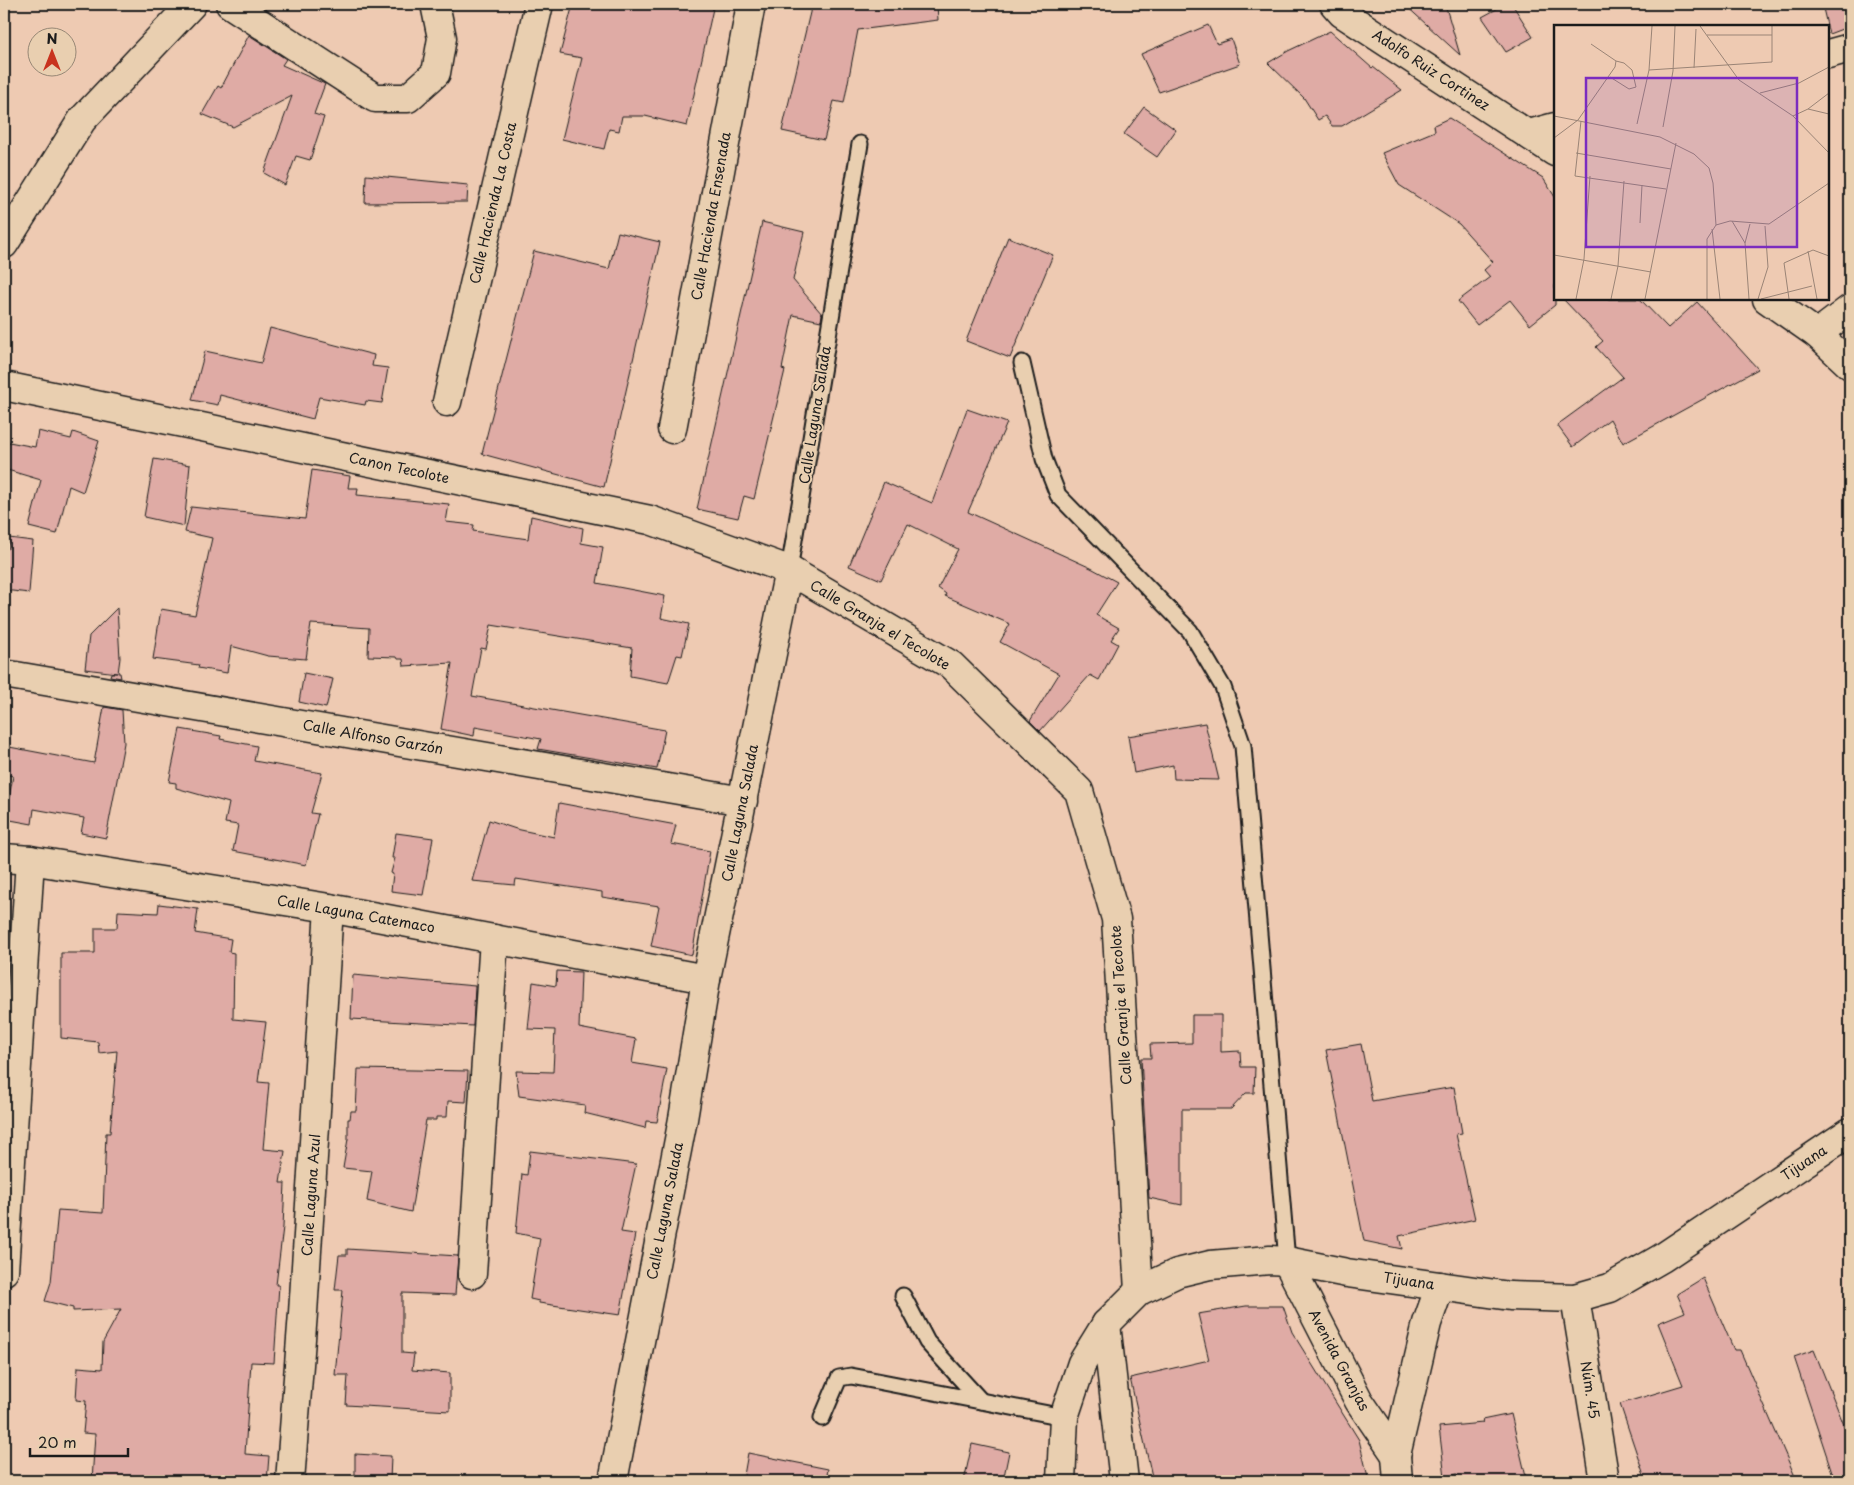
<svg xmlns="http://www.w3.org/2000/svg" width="1854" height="1485" font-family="'Playpen Sans',sans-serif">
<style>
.building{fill:#dfaba5;stroke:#1c1c1c}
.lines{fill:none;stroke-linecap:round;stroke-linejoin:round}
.lane-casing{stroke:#1c1c1c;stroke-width:19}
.street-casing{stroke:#1c1c1c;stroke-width:31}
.secondary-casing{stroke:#1c1c1c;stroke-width:31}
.lane{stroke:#e9cfb0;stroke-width:15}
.street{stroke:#e9cfb0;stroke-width:28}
.secondary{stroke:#e9cfb0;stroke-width:28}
.labels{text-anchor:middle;stroke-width:4;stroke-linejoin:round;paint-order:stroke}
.street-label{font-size:14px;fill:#1c1c1c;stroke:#e9cfb0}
.inset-road{fill:none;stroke:#9a8476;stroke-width:1}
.view{fill:#7b2cbf;fill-opacity:0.15;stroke:#7b2cbf;stroke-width:2.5}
.inset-edge{fill:none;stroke:#1c1c1c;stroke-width:2.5}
</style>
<rect width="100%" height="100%" fill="#eecab2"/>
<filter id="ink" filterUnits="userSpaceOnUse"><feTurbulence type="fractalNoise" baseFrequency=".02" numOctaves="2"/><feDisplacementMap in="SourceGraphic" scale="10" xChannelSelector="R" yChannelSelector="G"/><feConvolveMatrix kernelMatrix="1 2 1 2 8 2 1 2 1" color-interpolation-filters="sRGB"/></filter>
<g filter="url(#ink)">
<!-- building -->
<g class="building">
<polygon points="573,4 714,4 687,126 645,116 622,116 619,131 609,129 604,149 562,139 582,58 560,54"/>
<polygon points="812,4 937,4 938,20 858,30 844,103 834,101 824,140 782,131"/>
<polygon points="1404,4 1445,4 1460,55"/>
<polygon points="1506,4 1512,4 1533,37 1506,52 1482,17"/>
<polygon points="1822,4 1850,4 1850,26 1829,34"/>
<polygon points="1208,25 1217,44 1231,39 1240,64 1159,92 1141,54"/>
<polygon points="1330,31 1372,68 1373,67 1402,90 1342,126 1332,126 1325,116 1318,120 1304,98 1268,63 1288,51"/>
<polygon points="249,35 286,59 282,65 325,84 314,114 324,117 310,160 296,156 285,185 264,173 292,96 233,127 202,114 218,86 221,88"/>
<polygon points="1144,107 1176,130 1157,157 1124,134"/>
<polygon points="1449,118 1543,178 1555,197 1555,305 1530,325 1510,300 1477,325 1458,301 1490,277 1484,270 1493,262 1459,224 1399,185 1382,153 1435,131 1434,125"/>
<polygon points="366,175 468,185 467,202 365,203"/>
<polygon points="762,222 804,232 793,280 822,314 821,321 793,315 782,369 785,370 754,499 744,496 738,518 697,509"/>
<polygon points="618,232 660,242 604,487 482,454 534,251 609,269"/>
<polygon points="1008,237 1053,255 1010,358 966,341"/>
<polygon points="1563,299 1640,299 1668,328 1697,302 1758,369 1623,443 1610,419 1573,447 1557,425 1623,377 1596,347 1603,341"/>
<polygon points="270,328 374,355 372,366 388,368 382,403 366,401 365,405 319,397 313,419 220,395 218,405 192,400 205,351 261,363"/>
<polygon points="967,409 1007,423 968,512 1091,568 1117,582 1096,615 1119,628 1111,640 1118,644 1099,680 1090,675 1040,731 1030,721 1059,674 1000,642 1010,624 945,596 946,594 938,588 958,549 908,524 881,580 849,566 884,482 932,503"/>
<polygon points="38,431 71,439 73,432 99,441 83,492 69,486 57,534 29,527 41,480 4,469 4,441 35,447"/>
<polygon points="154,459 190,465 184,526 144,517"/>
<polygon points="312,470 350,476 348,488 358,488 357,495 449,504 446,522 474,525 473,531 528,539 531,516 583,528 581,543 603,547 597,583 665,596 661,618 689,624 682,656 677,655 668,683 630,676 632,648 491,625 486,649 481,648 472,696 665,730 657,769 538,749 541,739 475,727 474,736 441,729 452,663 404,666 403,659 398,659 397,657 368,656 369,628 311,624 306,659 268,656 231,646 227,673 198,668 199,665 153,659 161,609 195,615 212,538 185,532 191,507 305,519"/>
<polygon points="9,538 33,541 29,593 4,590 4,549 8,549"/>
<polygon points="117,608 120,658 118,673 120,673 121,678 110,676 111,673 117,673 85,669 89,636"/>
<polygon points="304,673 333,679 326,708 299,702"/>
<polygon points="104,707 122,710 124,743 106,838 81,833 84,818 34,809 32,824 5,819 13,776 4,774 4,746 94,763"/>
<polygon points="1205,723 1219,780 1174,779 1173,765 1134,773 1128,736"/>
<polygon points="180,729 221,736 220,739 257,746 254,761 322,773 311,813 318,814 306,865 233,851 238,825 225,823 229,803 176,788 176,783 169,782"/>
<polygon points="559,803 676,825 671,844 710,851 692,955 651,946 659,906 602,897 602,892 516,879 515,885 472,881 489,820 516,829 554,837"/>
<polygon points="396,833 433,838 423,895 391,891 393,874 391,873 395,858 392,858"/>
<polygon points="159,904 198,909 195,933 231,939 229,952 234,953 233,1019 266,1022 258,1082 269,1083 263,1149 285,1151 280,1183 285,1183 283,1227 276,1285 279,1285 274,1363 251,1362 245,1454 269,1456 267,1481 92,1481 95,1434 83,1433 86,1401 76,1400 78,1367 102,1369 103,1342 121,1309 73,1311 73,1308 45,1301 51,1282 58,1210 103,1213 106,1133 110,1133 117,1051 99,1053 98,1042 61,1038 61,953 95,953 95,928 117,928 118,911 158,913"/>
<polygon points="557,971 581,972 579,1028 636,1039 632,1063 667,1069 657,1122 646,1121 645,1128 584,1113 585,1105 519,1096 516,1071 553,1072 555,1030 528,1029 533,982 556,986"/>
<polygon points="353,975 475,986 473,1026 351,1019"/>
<polygon points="1192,1015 1221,1015 1221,1052 1240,1051 1241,1067 1255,1067 1254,1093 1246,1093 1231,1109 1182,1109 1182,1205 1149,1198 1141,1058 1151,1058 1150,1044 1192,1043"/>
<polygon points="1361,1044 1372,1101 1454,1087 1462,1133 1456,1134 1475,1219 1399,1236 1402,1249 1364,1241 1326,1050"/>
<polygon points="358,1069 468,1071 466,1102 448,1101 447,1117 436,1117 436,1120 426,1120 411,1212 367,1201 372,1171 343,1168 348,1139 348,1119 350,1119 351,1111 356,1111"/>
<polygon points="530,1151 636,1164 621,1232 635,1234 620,1315 539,1303 539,1301 530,1299 540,1238 516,1233 522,1174 527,1175"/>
<polygon points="347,1249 458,1256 455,1295 402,1293 402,1353 414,1354 412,1370 450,1373 450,1411 346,1405 348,1375 335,1375 343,1290 335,1290 339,1255 347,1255"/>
<polygon points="1703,1278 1734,1350 1740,1350 1797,1481 1646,1481 1620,1404 1683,1385 1658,1323 1685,1312 1677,1294"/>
<polygon points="1246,1306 1283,1306 1292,1332 1359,1440 1369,1481 1153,1481 1130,1378 1209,1360 1198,1314"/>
<polygon points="1814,1350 1846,1430 1848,1481 1835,1481 1794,1357"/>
<polygon points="1511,1414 1527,1481 1459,1481 1457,1474 1445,1477 1439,1427 1483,1423 1482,1420"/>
<polygon points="972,1444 1009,1452 1003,1481 964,1481"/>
<polygon points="748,1453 828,1469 826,1481 743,1481"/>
<polygon points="355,1454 391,1456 390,1481 355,1481"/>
</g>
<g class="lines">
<!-- lane casing -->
<g class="lane-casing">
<g id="lane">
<polyline points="1022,363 1044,459 1058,495 1190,631 1223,687 1243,746 1287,1261"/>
<polyline points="789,570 860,144"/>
<polyline points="903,1296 927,1342 981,1401"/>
<polyline points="822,1418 839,1378 851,1376 1064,1417"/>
</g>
</g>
<!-- street casing -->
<g class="street-casing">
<g id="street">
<polyline points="230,4 375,98 408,98 436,73 442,38 435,4"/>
<polyline points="1828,54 1850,48"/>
<polyline points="1529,134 1555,127"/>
<polyline points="4,244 82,120 192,4"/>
<polyline points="1817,334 1850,309"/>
<polyline points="4,386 650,520 789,570 951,665 1079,791 1116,919 1139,1291"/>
<polyline points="447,402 539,4"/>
<polyline points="672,429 751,4"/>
<polyline points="4,674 743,801"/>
<polyline points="4,858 30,860 329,908 706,979"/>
<polyline points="1287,1261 1359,1401 1396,1455"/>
<polyline points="4,1271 30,860"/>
<polyline points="472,1274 494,939"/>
<polyline points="1575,1298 1605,1481"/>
<polyline points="1106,1324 1124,1481"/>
<polyline points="290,1481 303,1313 329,908"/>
<polyline points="613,1481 683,1119 706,979 789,570"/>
<polyline points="1398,1481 1396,1455 1427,1323 1440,1286"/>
</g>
</g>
<!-- secondary casing -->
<g class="secondary-casing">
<g id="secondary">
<polyline points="1334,4 1342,13 1555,152"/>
<polyline points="1767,299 1817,334 1850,365"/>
<polyline points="1061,1481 1064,1417 1082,1363 1106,1324 1139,1291 1177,1273 1210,1265 1270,1260 1287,1261 1347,1273 1510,1296 1575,1298 1610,1288 1662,1258 1850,1132"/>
</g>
</g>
<!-- lane -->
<use href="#lane" class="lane"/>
<!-- street -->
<use href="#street" class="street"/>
<!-- secondary -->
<use href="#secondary" class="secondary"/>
</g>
</g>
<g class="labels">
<!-- street labels -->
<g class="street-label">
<text transform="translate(1431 70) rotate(33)" y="5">Adolfo Ruiz Cortinez</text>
<text transform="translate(493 203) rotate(-77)" y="5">Calle Hacienda La Costa</text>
<text transform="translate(711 216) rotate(-80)" y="5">Calle Hacienda Ensenada</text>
<text transform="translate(815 415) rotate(-81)" y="5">Calle Laguna Salada</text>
<text transform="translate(399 468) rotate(12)" y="5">Canon Tecolote</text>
<text transform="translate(880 625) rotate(31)" y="5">Calle Granja el Tecolote</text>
<text transform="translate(373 737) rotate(10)" y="5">Calle Alfonso Garzón</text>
<text transform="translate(740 813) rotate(-79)" y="5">Calle Laguna Salada</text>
<text transform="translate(356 914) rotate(10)" y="5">Calle Laguna Catemaco</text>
<text transform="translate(1121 1005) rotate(-94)" y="5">Calle Granja el Tecolote</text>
<text transform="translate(1804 1163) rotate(-34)" y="5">Tijuana</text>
<text transform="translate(311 1195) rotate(-86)" y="5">Calle Laguna Azul</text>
<text transform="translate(665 1211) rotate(-79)" y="5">Calle Laguna Salada</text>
<text transform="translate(1409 1281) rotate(8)" y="5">Tijuana</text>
<text transform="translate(1339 1360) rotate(62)" y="5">Avenida Granjas</text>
<text transform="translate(1590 1390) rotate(81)" y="5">Núm. 45</text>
</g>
</g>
<!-- overview -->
<g transform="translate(1554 25)">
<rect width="275" height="275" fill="#eecab2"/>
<path class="inset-road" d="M146,1L185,55L239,91L275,128M153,10H218M140,43L142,4M95,45L218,37V1M56,52L75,64L82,62L78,45L70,38L62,36M206,68L245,58L275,42M254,84L275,68M0,91L106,112L140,129L155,143L159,158L162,200M239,91L254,84L275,89M27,96L21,151L112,164M83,99L95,45L98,1M109,102L119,46L121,1M0,113L24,95L61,42L62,36L37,19M22,128L117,144M178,196L191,218M86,198L88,160M158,204L166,274M254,226L263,274M0,230L97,247M22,274L30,234L36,151M57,274L64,241L70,156M91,274L122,118M153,274V214L162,200L176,196L215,199L275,158M195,274L191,218L196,199M204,274L214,242L211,201M207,274L258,261M235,274L230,238L259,225L275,231"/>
<path class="view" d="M32,53H243V222H32Z"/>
<rect width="275" height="275" class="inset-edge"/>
</g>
<!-- margin -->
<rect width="1854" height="1485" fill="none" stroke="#e9cfb0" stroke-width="20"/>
<rect x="10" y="10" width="1834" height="1465" fill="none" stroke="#1c1c1c" stroke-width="2" filter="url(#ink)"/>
<!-- north arrow -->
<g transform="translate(52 52)"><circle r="24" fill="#e9cfb0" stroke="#978775"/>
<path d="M0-4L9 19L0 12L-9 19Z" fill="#c8321e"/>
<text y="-8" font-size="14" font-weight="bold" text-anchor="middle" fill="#1c1c1c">N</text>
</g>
<!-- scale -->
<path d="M30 1448v8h98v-8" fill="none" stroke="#1c1c1c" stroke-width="2.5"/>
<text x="38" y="1448" font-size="15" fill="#1c1c1c" stroke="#e9cfb0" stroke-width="4" paint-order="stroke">20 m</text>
</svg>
